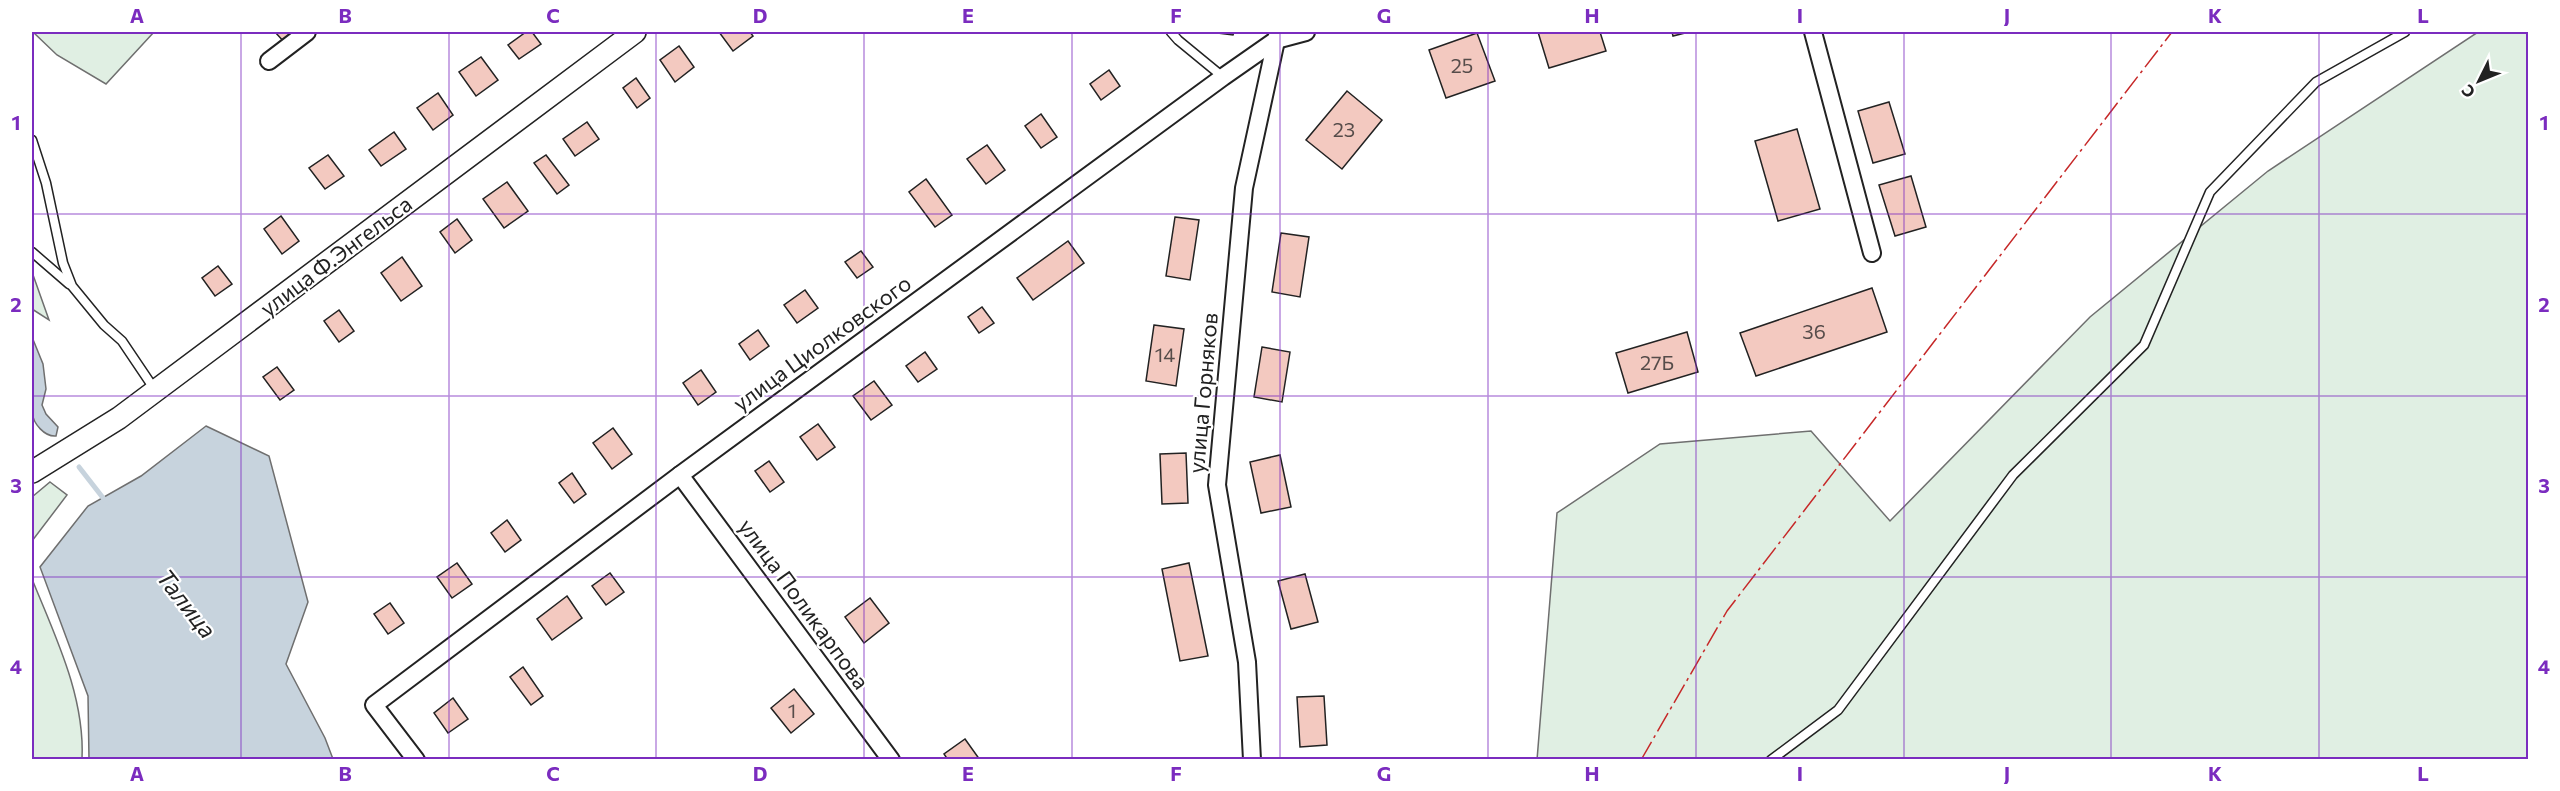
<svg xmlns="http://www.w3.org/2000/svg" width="2560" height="791" font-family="Commissioner,sans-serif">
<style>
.green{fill:#e0efe3;stroke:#6f6f6f;stroke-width:1.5}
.water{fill:#c7d3dd;stroke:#6f6f6f;stroke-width:1.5}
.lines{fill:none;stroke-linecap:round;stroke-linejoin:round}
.stream{stroke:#c7d3dd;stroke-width:5}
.building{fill:#f3c9c0;stroke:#222;stroke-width:1.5}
.service-casing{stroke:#222;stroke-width:11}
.minor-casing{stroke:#222;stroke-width:20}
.tertiary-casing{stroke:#222;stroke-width:24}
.service{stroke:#fff;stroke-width:8}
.minor{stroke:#fff;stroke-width:16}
.tertiary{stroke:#fff;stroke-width:21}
.power{stroke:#c62828;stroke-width:1.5;stroke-dasharray:21 4.5 3 4.5;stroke-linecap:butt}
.grid{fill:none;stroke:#7b2cbf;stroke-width:1.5;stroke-opacity:0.55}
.labels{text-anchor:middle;stroke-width:4.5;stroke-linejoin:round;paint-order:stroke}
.number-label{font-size:20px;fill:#564c4a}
.street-label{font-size:22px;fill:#222;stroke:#fff}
.water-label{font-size:24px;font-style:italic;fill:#222;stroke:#fff}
.neatline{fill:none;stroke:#7b2cbf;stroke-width:2}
.grid-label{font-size:20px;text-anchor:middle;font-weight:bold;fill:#7b2cbf}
</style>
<rect width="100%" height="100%" fill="#fff"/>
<!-- green -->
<g class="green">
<polygon points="33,32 154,32 106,84 57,55"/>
<polygon points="2478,32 2528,32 2528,759 1537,760 1557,513 1660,444 1811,431 1890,521 2090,317 2268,171"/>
<polygon points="32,272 49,320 32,309"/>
<polygon points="50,482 67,495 32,541 32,563 32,497"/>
<path d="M32,579C55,636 85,696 82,759H32Z"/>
</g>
<!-- water -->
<g class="water">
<path d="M32,337L43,364L46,389L42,405L46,414L58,427L56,436C45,437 33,424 32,412C28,391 31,360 32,337Z"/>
<polygon points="206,426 269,456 308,602 286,664 325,738 333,759 89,759 88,696 40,567 88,506 141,476"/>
</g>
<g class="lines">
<!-- stream -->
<polyline class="stream" points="79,467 107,503"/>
</g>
<!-- building -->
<g class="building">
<polygon points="275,32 299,32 285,43"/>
<polygon points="526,32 532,32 541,44 519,59 508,45"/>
<polygon points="719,32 750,32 753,36 733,51"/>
<polygon points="1209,32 1234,32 1233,35"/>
<polygon points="1538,32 1600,32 1606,51 1549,68"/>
<polygon points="1672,32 1689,32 1673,36"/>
<polygon points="1477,33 1495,81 1446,98 1429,50"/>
<polygon points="679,46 694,67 675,82 660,60"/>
<polygon points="481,57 498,80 476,96 459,72"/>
<polygon points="1109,70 1120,86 1101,100 1090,84"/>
<polygon points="636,78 650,98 637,108 623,88"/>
<polygon points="1347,91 1382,120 1342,169 1306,140"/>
<polygon points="438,93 453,115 433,130 417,108"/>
<polygon points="1889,102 1905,154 1873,163 1858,111"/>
<polygon points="1041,114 1057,137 1041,148 1025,126"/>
<polygon points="587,122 599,139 575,156 563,139"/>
<polygon points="1797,129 1820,209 1778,221 1755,141"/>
<polygon points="394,132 406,149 381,166 369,150"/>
<polygon points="987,145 1005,170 986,184 967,159"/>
<polygon points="328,155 344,176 325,189 309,168"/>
<polygon points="546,155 569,185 557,194 534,163"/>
<polygon points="1911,176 1926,227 1895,236 1879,185"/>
<polygon points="926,179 952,215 935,227 909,192"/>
<polygon points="507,182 528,211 504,228 483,199"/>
<polygon points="281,216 299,241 282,254 264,229"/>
<polygon points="1175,217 1199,220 1190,280 1166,276"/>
<polygon points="457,219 472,240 455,253 440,232"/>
<polygon points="1281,233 1309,237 1300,297 1272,292"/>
<polygon points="1068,241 1084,263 1033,300 1017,278"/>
<polygon points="861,251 873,267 857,278 845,262"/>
<polygon points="402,257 422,286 401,301 381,273"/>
<polygon points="218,266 232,284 215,296 202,278"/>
<polygon points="1872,288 1887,332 1756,376 1740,333"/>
<polygon points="805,290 818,308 797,323 784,305"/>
<polygon points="982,307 994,323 979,333 968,317"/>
<polygon points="339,310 354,331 339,342 324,321"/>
<polygon points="1154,325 1184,329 1176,386 1146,381"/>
<polygon points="758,330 769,346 750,360 739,344"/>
<polygon points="1687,332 1698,372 1628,393 1616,353"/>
<polygon points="1262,347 1290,352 1282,402 1254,397"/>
<polygon points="925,352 937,369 918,382 906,366"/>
<polygon points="277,367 294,390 280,400 263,377"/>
<polygon points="701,370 716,392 698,405 683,383"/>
<polygon points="874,381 892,405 871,420 853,396"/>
<polygon points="818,424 835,447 817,460 800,437"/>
<polygon points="613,428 632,454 612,469 593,443"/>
<polygon points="1186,453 1188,503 1162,504 1160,454"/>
<polygon points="1280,455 1291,507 1261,513 1250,462"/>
<polygon points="769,461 784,482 770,492 755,471"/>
<polygon points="572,473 586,494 574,503 559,483"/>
<polygon points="507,520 521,540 505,552 491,533"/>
<polygon points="457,563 472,584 452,598 437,577"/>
<polygon points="1189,563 1208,656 1180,661 1162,569"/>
<polygon points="610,573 624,592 606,605 592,586"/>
<polygon points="1305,574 1318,622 1291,629 1278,581"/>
<polygon points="567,596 582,618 552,640 537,619"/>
<polygon points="870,598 889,623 864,643 845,617"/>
<polygon points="390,603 404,623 388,634 374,614"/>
<polygon points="523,667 543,696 531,705 510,677"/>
<polygon points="794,689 814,714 791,733 771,708"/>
<polygon points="1324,696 1327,745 1300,747 1297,697"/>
<polygon points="453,698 468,719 448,733 434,713"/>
<polygon points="965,739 980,760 948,760 944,754"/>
</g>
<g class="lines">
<!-- service casing -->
<g class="service-casing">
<g id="service">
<polyline points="1171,32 1178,40 1223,77"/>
<polyline points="32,140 46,183 63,263 72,286 104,325 122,341 155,390"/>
<polyline points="32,252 69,284"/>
<polyline points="1771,760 1838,710 2013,475 2144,345 2210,192 2316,82 2405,32"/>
</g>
</g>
<!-- minor casing -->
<g class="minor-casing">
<g id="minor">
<polyline points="1813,32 1872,253"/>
<polyline points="269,61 307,32"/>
<polyline points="680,475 891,760"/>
<polyline points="416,760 374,705 680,475 1223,77 1276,40 1306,32"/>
<polyline points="1252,760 1247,662 1217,485 1244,188 1277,36"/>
</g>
</g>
<!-- tertiary casing -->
<g class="tertiary-casing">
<polyline id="tertiary" points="32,472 119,418 635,32"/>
</g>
<!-- service -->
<use href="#service" class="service"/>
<!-- minor -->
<use href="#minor" class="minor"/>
<!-- tertiary -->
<use href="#tertiary" class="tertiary"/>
<!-- power -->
<polyline class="power" points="1641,760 1727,611 2172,32"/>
</g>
<!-- grid -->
<path class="grid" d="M241,32V760M449,32V760M656,32V760M864,32V760M1072,32V760M1280,32V760M1488,32V760M1696,32V760M1904,32V760M2111,32V760M2319,32V760M32,214H2528M32,396H2528M32,577H2528"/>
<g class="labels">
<!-- number labels -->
<g class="number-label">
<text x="1462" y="73">25</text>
<text x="1344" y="137">23</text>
<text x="1814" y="339">36</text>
<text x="1165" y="362">14</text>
<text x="1657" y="370">27Б</text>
<text x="792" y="718">1</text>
</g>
<!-- street labels -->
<g class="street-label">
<text transform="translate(336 256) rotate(-37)" y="8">улица Ф.Энгельса</text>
<text transform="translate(822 343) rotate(-36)" y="8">улица Циолковского</text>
<text transform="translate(1203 393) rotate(-85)" y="8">улица Горняков</text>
<text transform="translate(804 604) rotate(54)" y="8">улица Поликарпова</text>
</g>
<!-- water labels -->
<g class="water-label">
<text transform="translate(186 604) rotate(52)" y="8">Талица</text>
</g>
</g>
<!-- border -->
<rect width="2560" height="791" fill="none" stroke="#ffffff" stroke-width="66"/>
<!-- north arrow -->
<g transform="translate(2479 81) rotate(227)" stroke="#ffffff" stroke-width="4.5" paint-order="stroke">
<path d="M0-4.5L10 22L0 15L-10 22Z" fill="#222222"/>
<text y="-9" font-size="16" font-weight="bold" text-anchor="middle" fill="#222222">С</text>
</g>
<rect x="33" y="33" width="2494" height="725" class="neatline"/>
<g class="grid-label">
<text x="137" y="23">A</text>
<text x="345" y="23">B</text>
<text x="553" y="23">C</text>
<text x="760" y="23">D</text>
<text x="968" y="23">E</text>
<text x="1176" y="23">F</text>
<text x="1384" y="23">G</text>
<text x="1592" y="23">H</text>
<text x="1800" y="23">I</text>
<text x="2007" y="23">J</text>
<text x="2215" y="23">K</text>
<text x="2423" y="23">L</text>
<text x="16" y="130">1</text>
<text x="2544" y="130">1</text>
<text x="16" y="312">2</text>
<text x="2544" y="312">2</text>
<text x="16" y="493">3</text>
<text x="2544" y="493">3</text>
<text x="16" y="674">4</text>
<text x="2544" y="674">4</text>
<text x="137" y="781">A</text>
<text x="345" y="781">B</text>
<text x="553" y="781">C</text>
<text x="760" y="781">D</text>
<text x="968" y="781">E</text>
<text x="1176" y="781">F</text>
<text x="1384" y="781">G</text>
<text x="1592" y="781">H</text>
<text x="1800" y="781">I</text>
<text x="2007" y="781">J</text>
<text x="2215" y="781">K</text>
<text x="2423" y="781">L</text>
</g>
</svg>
